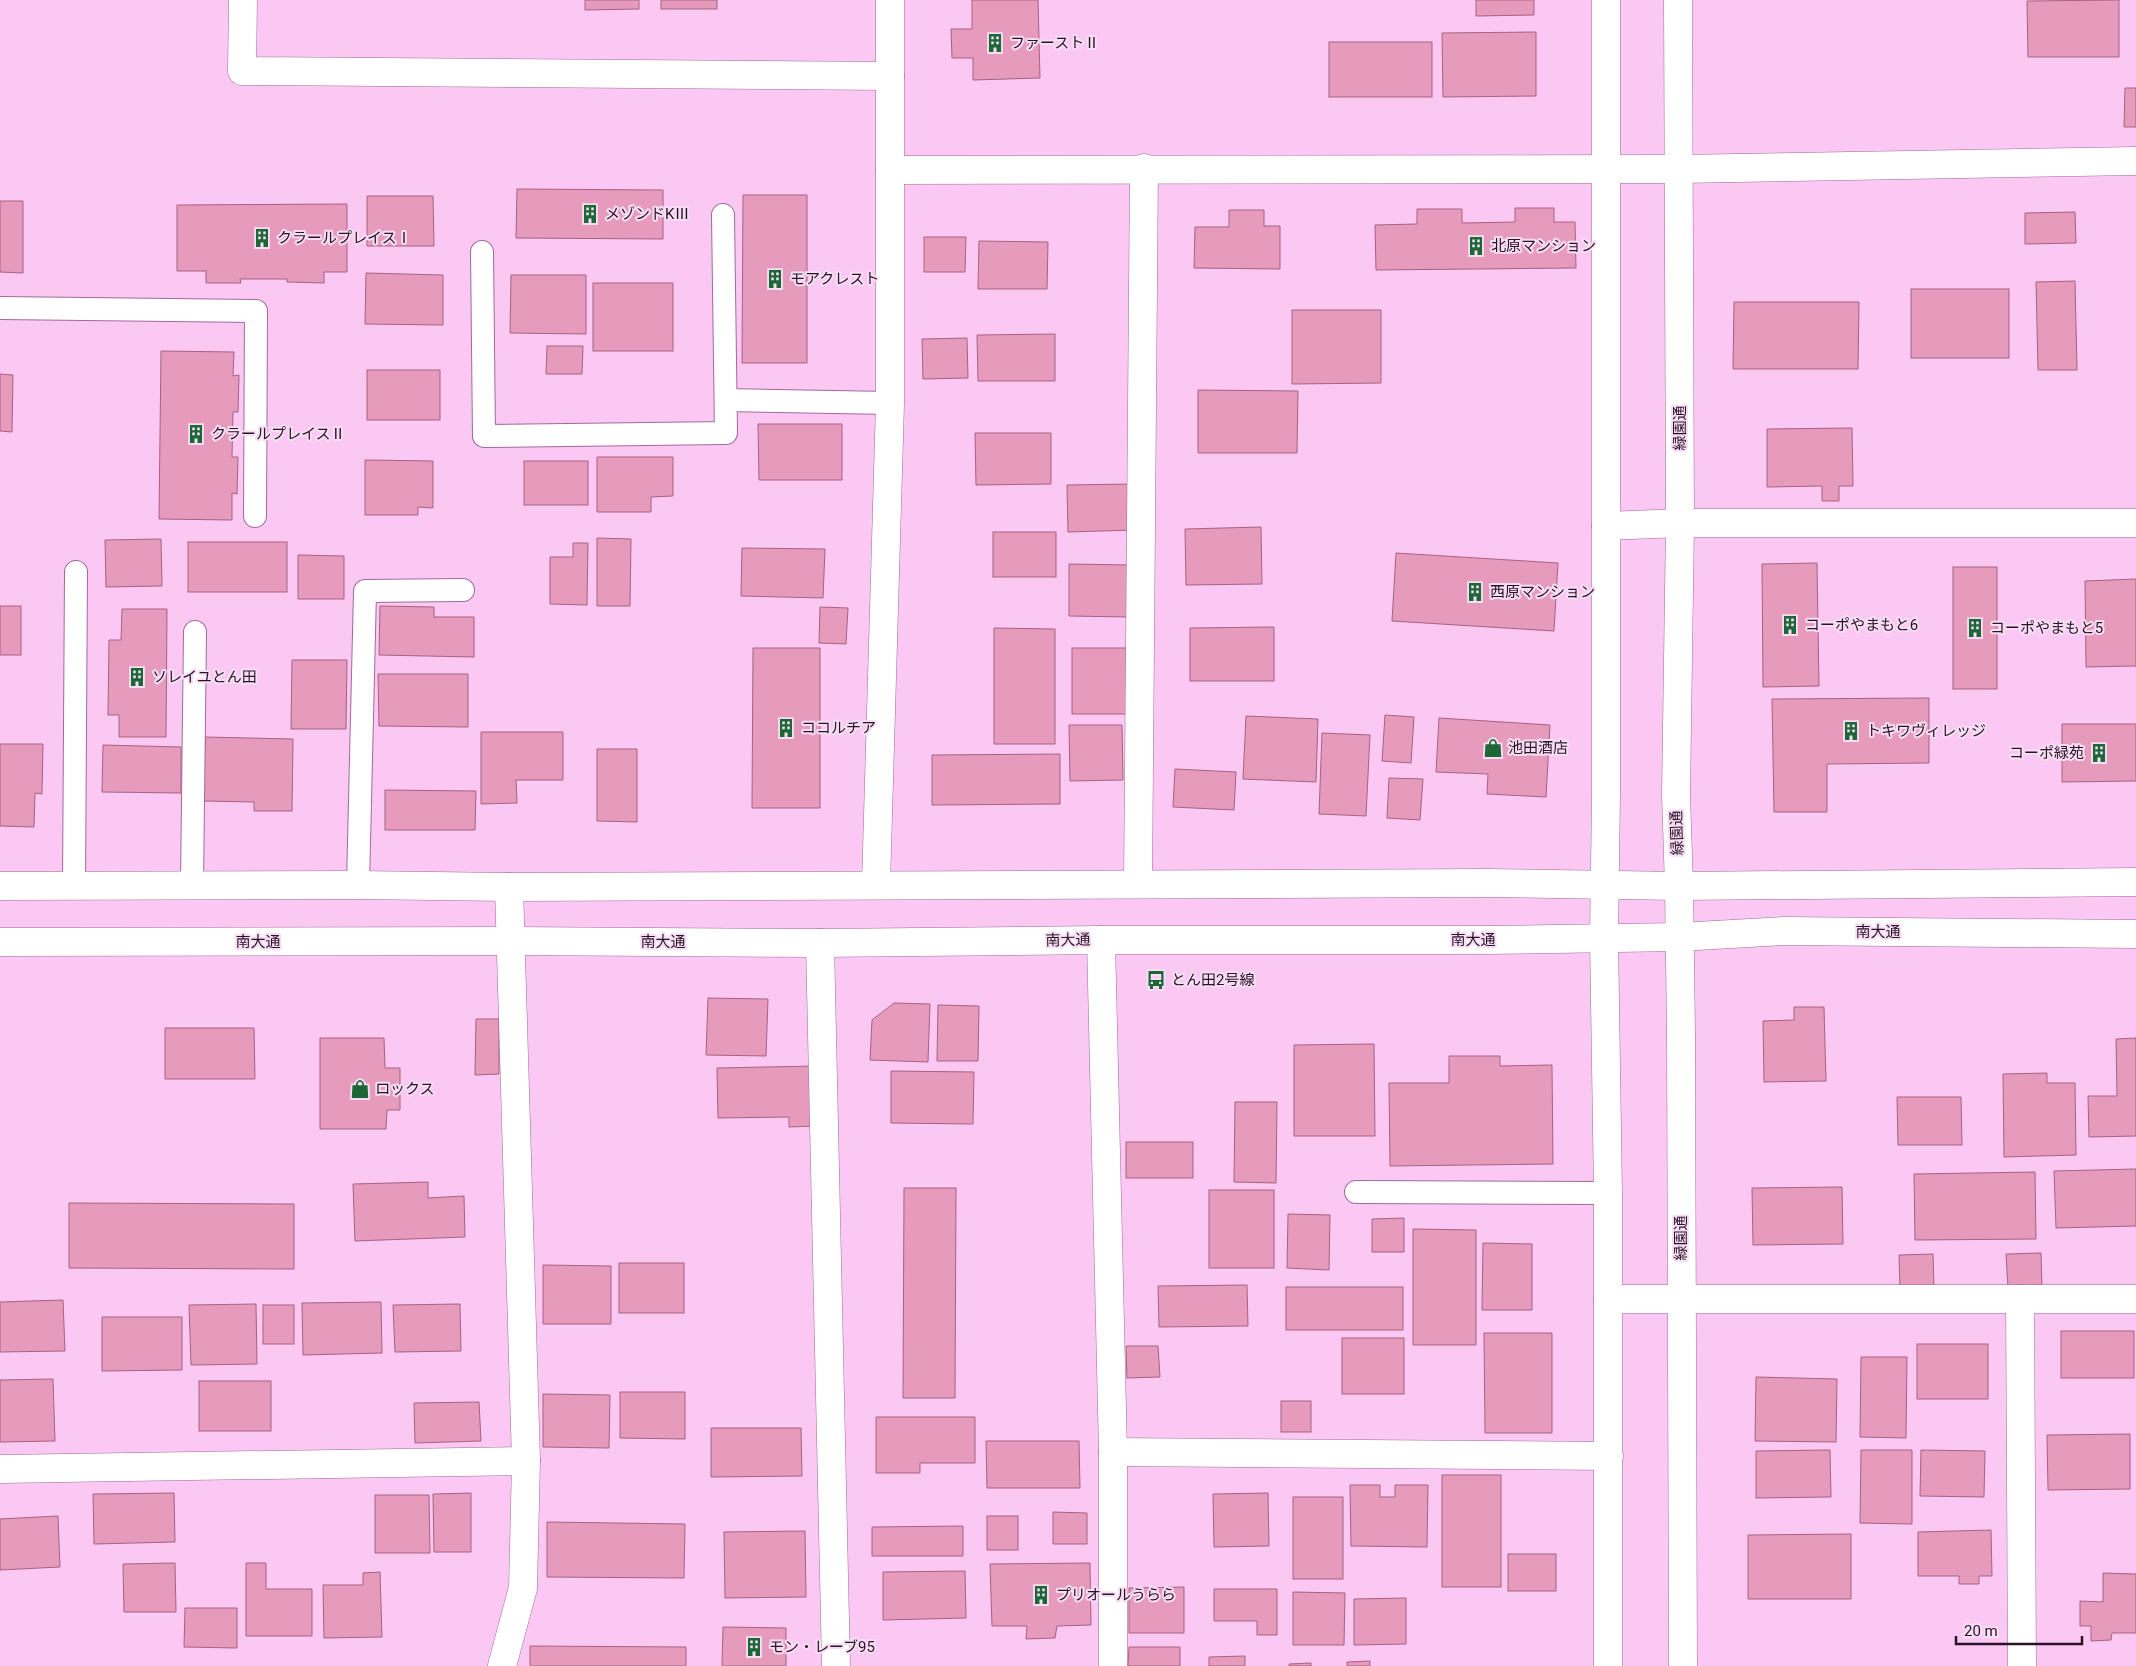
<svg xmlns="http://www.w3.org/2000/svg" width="2136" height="1666" font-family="Roboto,'Noto Sans JP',sans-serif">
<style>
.building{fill:#e69abc;stroke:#a76282}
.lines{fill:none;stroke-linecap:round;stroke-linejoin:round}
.service-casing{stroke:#a26a9b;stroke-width:24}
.minor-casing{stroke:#a26a9b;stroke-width:29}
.tertiary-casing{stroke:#a26a9b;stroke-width:29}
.service{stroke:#fff;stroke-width:22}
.minor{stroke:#fff;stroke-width:28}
.tertiary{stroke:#fff;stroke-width:28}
.labels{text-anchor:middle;stroke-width:4;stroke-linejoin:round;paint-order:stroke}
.poi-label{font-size:15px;fill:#291326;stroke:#f8def4;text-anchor:start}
.street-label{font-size:15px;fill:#291326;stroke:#f8def4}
</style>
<rect width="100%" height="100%" fill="#fac8f3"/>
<!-- building -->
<g class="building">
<polygon points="585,0 639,0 639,9 585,10"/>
<rect x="661" y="0" width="56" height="9"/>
<polygon points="972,0 1038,0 1040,78 973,80 973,58 952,58 951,29 972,29"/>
<polygon points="1476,0 1534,0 1534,15 1476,16"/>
<polygon points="2119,0 2119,57 2028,57 2027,1"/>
<polygon points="1536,32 1536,96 1443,97 1442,33"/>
<rect x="1329" y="42" width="103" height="55"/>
<polygon points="2125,88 2136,88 2136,127 2124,127"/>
<polygon points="517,189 663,190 663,239 516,238"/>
<polygon points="743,195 807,195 807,363 742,363"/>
<polygon points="367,196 433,196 434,246 367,246"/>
<polygon points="0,201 23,201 23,273 0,272"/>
<polygon points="347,204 347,272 324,272 324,283 287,282 287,279 240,279 241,283 206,283 206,271 177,271 177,205"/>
<polygon points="1515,208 1554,208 1554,222 1575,222 1576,268 1376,270 1375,225 1417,224 1417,209 1462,209 1462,223 1515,222"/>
<polygon points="1229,210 1264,210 1264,226 1280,226 1280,269 1194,268 1195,227 1229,227"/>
<polygon points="2075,212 2076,243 2025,244 2025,213"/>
<polygon points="924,237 966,237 965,272 924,272"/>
<polygon points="979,241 1048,242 1047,289 978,289"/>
<polygon points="366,273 443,275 443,325 365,324"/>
<polygon points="511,275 586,275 586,334 510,333"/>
<polygon points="2075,281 2077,370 2038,370 2036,282"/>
<rect x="593" y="283" width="80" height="68"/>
<rect x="1911" y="289" width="98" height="69"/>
<polygon points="1734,302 1859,302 1858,369 1733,369"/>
<polygon points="1292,310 1381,310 1381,383 1292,384"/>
<polygon points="1055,334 1055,381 978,381 977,335"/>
<polygon points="967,338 968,378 923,379 922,339"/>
<polygon points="547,346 583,346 582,374 546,374"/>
<polygon points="161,351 234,352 233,376 239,375 238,412 233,412 232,457 238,457 237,494 232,493 232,520 159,519"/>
<rect x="367" y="370" width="73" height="50"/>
<polygon points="0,374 13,375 12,432 0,431"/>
<polygon points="1198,390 1298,391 1297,453 1198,453"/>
<polygon points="758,424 842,424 842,480 759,480"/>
<polygon points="1852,428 1853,486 1839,486 1839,501 1822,501 1822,486 1767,487 1767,429"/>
<polygon points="975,433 1051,433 1051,484 976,485"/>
<polygon points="597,457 673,457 673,496 651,497 651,512 597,512"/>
<polygon points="365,460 433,461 433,508 418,507 418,515 365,515"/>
<rect x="524" y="461" width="64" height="44"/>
<polygon points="1133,484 1134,530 1068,532 1067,485"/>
<polygon points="1261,527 1262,584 1186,585 1185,529"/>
<rect x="993" y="532" width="63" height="45"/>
<polygon points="597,538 631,539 630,606 597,606"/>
<polygon points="161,539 162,586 106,587 105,540"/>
<rect x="188" y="542" width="99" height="50"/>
<polygon points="573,543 588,543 587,605 550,604 550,557 573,557"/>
<polygon points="742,548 825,549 823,598 741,596"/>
<polygon points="1396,553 1558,563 1554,631 1392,621"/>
<polygon points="298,555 344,556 344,599 298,599"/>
<polygon points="1817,563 1819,686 1763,687 1762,564"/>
<polygon points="1069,564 1130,565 1129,617 1069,616"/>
<rect x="1953" y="567" width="44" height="122"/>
<polygon points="2136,579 2136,666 2086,667 2085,581"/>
<rect x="0" y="606" width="21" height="49"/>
<polygon points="380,606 434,607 434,617 474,617 474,657 379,655"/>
<polygon points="820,607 848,608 846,644 819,643"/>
<polygon points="122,609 167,609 166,737 119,737 119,715 108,715 109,640 121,640"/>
<polygon points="1274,627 1274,681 1190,681 1190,628"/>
<polygon points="994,628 1055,629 1055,744 994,744"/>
<polygon points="753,648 820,648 820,808 752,808"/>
<rect x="1072" y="648" width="63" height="66"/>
<polygon points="292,660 347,660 346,729 291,729"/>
<polygon points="378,674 468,674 468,727 379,726"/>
<polygon points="1929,698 1929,763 1827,764 1827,812 1774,812 1772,699"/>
<polygon points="1385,715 1414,717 1411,763 1382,761"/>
<polygon points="1246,716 1318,719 1316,782 1243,779"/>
<polygon points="1439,718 1550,725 1546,797 1487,794 1488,774 1436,772"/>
<polygon points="2062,724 2136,724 2136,781 2062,782"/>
<polygon points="1069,725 1122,725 1123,780 1070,781"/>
<polygon points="481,732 563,732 563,780 516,780 517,803 481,804"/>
<polygon points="1322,733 1370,735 1366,816 1319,814"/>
<polygon points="205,737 293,739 292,811 254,811 254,802 204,801"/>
<polygon points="0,744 43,744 42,794 35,793 34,827 0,826"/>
<polygon points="103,745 181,747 181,793 102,792"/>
<polygon points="597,749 637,749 637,822 597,821"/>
<polygon points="1060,754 1060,804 932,805 932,755"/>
<polygon points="1175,769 1236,772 1234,810 1173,807"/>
<polygon points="1389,778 1423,779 1420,820 1387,818"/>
<polygon points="385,790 476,791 475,830 385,830"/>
<polygon points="708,998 768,999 766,1056 706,1055"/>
<polygon points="894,1003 930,1004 928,1062 870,1060 872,1020"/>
<polygon points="938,1005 979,1006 978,1061 937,1061"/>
<polygon points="1794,1007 1824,1007 1826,1081 1764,1082 1763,1021 1794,1020"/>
<polygon points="476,1019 499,1019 499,1074 475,1075"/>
<polygon points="165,1028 254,1028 255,1079 165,1079"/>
<polygon points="320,1038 384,1038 385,1068 400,1068 400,1110 387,1110 386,1129 320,1129"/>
<polygon points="2136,1038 2136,1136 2089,1137 2088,1096 2117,1096 2116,1039"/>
<polygon points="1374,1044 1375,1136 1294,1136 1294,1045"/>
<polygon points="1449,1056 1500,1056 1500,1066 1552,1065 1553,1164 1390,1166 1389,1083 1449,1083"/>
<polygon points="816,1066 816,1126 789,1127 789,1117 718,1118 717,1068"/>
<polygon points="891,1071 974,1072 973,1124 891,1123"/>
<polygon points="2047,1073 2047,1083 2075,1083 2076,1155 2004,1157 2003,1074"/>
<polygon points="1897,1097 1961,1097 1962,1145 1898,1145"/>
<polygon points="1235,1102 1277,1102 1276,1183 1234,1182"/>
<rect x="1126" y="1142" width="67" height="36"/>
<polygon points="2136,1169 2136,1226 2056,1228 2054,1171"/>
<polygon points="2035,1172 2036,1239 1915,1240 1914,1174"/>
<polygon points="428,1182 428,1198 464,1196 465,1237 355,1241 353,1184"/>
<polygon points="1842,1187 1843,1244 1753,1245 1752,1188"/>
<polygon points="904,1188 956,1188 955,1398 903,1398"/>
<rect x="1209" y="1190" width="65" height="78"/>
<polygon points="69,1203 294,1204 294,1269 69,1268"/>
<polygon points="1288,1214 1330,1215 1329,1270 1287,1268"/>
<polygon points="1404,1218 1404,1252 1372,1252 1372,1219"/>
<polygon points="1413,1229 1476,1230 1476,1345 1413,1345"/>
<polygon points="1483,1243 1532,1244 1532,1310 1482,1310"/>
<polygon points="2041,1253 2042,1287 2008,1288 2006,1254"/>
<polygon points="1933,1254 1934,1287 1900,1288 1899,1255"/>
<rect x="619" y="1263" width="65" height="50"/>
<polygon points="543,1265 611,1266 611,1324 543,1324"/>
<polygon points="1247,1285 1248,1326 1159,1327 1158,1286"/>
<rect x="1286" y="1287" width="117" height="43"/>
<polygon points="63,1300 65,1351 0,1352 0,1302"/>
<polygon points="381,1302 382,1353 303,1355 302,1303"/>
<polygon points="256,1304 257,1364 191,1365 189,1305"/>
<polygon points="460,1304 461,1351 395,1352 393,1305"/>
<rect x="263" y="1305" width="31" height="39"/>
<polygon points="102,1317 182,1317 182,1370 102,1371"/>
<rect x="2061" y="1331" width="73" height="47"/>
<polygon points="1484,1333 1552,1333 1552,1433 1485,1433"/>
<rect x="1342" y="1338" width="62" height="56"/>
<rect x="1917" y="1344" width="71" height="55"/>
<polygon points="1126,1346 1158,1346 1160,1377 1127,1378"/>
<polygon points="1861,1357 1907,1357 1906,1438 1860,1437"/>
<polygon points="1756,1377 1837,1379 1836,1442 1755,1441"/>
<polygon points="53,1379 55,1441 0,1442 0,1380"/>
<rect x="199" y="1381" width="72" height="50"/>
<polygon points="620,1392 685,1392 685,1439 620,1438"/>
<polygon points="543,1394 610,1395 609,1448 543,1447"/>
<rect x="1281" y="1401" width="30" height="31"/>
<polygon points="479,1402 481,1441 415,1443 414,1403"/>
<polygon points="876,1417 975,1417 975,1463 920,1463 920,1473 876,1473"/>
<polygon points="711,1428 801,1428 802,1476 711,1477"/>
<polygon points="2130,1434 2130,1489 2048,1490 2047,1435"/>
<polygon points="986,1441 1079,1441 1080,1488 987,1488"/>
<polygon points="1830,1450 1831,1497 1756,1498 1756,1451"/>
<polygon points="1861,1450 1912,1450 1912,1524 1860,1523"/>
<polygon points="1921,1450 1985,1451 1984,1497 1920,1496"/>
<rect x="1442" y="1475" width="59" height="112"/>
<polygon points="1350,1485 1380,1485 1380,1497 1395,1497 1395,1485 1428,1485 1427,1547 1351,1546"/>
<polygon points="174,1493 175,1542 94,1544 93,1494"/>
<polygon points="471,1493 471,1552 434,1552 433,1494"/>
<polygon points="1268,1493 1269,1546 1214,1547 1213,1494"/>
<polygon points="375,1495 429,1495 430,1553 375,1553"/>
<rect x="1293" y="1497" width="50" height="82"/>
<polygon points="1053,1512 1087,1513 1087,1544 1053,1544"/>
<polygon points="58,1516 60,1567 0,1570 0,1519"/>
<rect x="987" y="1516" width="31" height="34"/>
<polygon points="547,1522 685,1524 684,1578 547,1577"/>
<polygon points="963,1526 963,1556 872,1556 872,1527"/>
<polygon points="1991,1530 1992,1576 1979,1576 1979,1584 1959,1584 1959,1576 1918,1576 1918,1532"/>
<polygon points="805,1531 806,1597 725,1598 724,1532"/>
<polygon points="1851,1534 1851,1599 1748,1599 1748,1535"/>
<rect x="1508" y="1554" width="48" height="37"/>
<polygon points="175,1563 176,1612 124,1612 123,1564"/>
<polygon points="246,1563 266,1563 266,1589 312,1589 312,1636 246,1636"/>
<polygon points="1090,1563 1091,1625 1057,1626 1055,1638 1026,1639 1027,1626 992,1626 990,1564"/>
<polygon points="965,1571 966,1618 883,1620 883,1572"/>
<polygon points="380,1572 382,1637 324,1638 323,1585 363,1585 363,1573"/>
<polygon points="2103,1573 2136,1574 2136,1633 2112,1633 2111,1640 2091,1641 2091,1626 2080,1626 2080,1601 2103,1602"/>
<polygon points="1184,1587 1184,1633 1129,1633 1129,1588"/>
<polygon points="1214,1589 1277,1589 1277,1635 1257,1635 1257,1621 1214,1621"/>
<polygon points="1293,1592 1345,1593 1344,1645 1293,1645"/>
<polygon points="1406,1598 1406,1644 1354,1645 1354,1599"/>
<polygon points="185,1608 237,1608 237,1648 184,1647"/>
<polygon points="723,1627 786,1628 786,1666 722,1666"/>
<polygon points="530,1646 686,1647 686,1666 530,1666"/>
<polygon points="1129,1647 1180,1647 1180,1666 1128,1666"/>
<polygon points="1245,1656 1245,1666 1209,1666 1209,1657"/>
<polygon points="1370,1661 1370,1666 1347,1666 1347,1662"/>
<polygon points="1311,1663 1311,1666 1289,1666 1289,1664"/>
</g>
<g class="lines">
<!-- service casing -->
<g class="service-casing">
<g id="service">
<polyline points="482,252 484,436 726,433 723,215"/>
<polyline points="0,308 256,311 255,516"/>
<polyline points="726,400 890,403"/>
<polyline points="74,885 76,572"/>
<polyline points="192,885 195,632"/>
<polyline points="358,885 365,591 463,590"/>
<polyline points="1356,1192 1608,1193"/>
</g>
</g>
<!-- minor casing -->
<g class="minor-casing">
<g id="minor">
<polyline points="243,0 242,71 890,76"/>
<polyline points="890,170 1679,169 2136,161"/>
<polyline points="1606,526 1680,523 2136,523"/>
<polyline points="876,884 890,403 890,0"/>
<polyline points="1138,884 1144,168"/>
<polyline points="1101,940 1113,1452 1113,1666"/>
<polyline points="820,943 836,1666"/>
<polyline points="1608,1299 2136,1299"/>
<polyline points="2020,1299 2022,1666"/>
<polyline points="1113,1452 1609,1456"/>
<polyline points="0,1469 526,1461"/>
<polyline points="502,1666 523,1588 526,1461 509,887"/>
</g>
</g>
<!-- tertiary casing -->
<g class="tertiary-casing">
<g id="tertiary">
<polyline points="1606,0 1606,794 1604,938 1608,1193 1608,1666"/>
<polyline points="1678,0 1680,523 1676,795 1679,886 1681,1033 1683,1666"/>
<polyline points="0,886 358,885 509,887 1487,883 1679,886 2136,882"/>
<polyline points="0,942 510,941 820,943 1101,940 1486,940 1679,937 1783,931 2136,934"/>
</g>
</g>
<!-- service -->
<use href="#service" class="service"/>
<!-- minor -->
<use href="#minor" class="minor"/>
<!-- tertiary -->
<use href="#tertiary" class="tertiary"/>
</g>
<!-- icons -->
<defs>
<g id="building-bare" transform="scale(1.5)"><path d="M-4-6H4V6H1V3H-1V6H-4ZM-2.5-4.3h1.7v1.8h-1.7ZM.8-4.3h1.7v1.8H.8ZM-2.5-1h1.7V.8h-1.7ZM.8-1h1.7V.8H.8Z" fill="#1b6736" stroke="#f8def4" stroke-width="2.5" paint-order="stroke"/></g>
<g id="shop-bare" transform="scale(1.5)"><path d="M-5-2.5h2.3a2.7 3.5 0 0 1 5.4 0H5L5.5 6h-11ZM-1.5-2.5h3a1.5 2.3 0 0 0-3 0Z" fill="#1b6736" stroke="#f8def4" stroke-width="2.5" paint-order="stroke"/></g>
<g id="bus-bare" transform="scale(1.5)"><path d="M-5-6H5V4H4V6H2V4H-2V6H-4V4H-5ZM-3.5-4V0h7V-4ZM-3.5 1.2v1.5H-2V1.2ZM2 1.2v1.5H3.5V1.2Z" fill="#1b6736" stroke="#f8def4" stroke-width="2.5" paint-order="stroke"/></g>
</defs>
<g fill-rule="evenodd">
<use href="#building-bare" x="995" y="43"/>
<use href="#building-bare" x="590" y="214"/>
<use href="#building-bare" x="262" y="238"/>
<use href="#building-bare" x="1476" y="246"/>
<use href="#building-bare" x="775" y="279"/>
<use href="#building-bare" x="196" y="434"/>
<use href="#building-bare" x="1475" y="592"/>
<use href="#building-bare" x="1790" y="625"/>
<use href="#building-bare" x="1975" y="628"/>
<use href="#building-bare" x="137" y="677"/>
<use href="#building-bare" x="786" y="728"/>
<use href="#building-bare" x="1851" y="731"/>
<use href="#shop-bare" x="1493" y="748"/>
<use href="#building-bare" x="2099" y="753"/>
<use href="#bus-bare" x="1156" y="980"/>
<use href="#shop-bare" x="360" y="1089"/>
<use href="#building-bare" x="1041" y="1595"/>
<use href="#building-bare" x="754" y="1647"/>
</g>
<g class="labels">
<!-- poi labels -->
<g class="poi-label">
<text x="1010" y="48">ファーストⅡ</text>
<text x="605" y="219">メゾンドKⅢ</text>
<text x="277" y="243">クラールプレイスⅠ</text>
<text x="1491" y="251">北原マンション</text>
<text x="790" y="284">モアクレスト</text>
<text x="211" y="439">クラールプレイスⅡ</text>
<text x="1490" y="597">西原マンション</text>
<text x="1805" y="630">コーポやまもと6</text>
<text x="1990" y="633">コーポやまもと5</text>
<text x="152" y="682">ソレイユとん田</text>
<text x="801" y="733">ココルチア</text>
<text x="1866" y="736">トキワヴィレッジ</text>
<text x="1508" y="753">池田酒店</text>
<text x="2084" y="758" text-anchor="end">コーポ緑苑</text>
<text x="1171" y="985">とん田2号線</text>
<text x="375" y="1094">ロックス</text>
<text x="1056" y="1600">プリオールうらら</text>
<text x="769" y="1652">モン・レーブ95</text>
</g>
<!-- street labels -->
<g class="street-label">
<text transform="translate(1680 428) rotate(-90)" y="5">緑園通</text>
<text transform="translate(1677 833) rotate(-92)" y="5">緑園通</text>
<text x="1878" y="937">南大通</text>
<text transform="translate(1068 940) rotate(-1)" y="5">南大通</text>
<text x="1473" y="945">南大通</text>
<text x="258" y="947">南大通</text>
<text x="663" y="947">南大通</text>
<text transform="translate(1681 1238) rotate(-90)" y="5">緑園通</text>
</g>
</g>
<!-- scale -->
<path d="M1956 1636v8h126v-8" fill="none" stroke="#291326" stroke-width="2.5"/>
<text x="1964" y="1636" font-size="15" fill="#291326" stroke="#f8def4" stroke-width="4" paint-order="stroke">20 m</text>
</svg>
